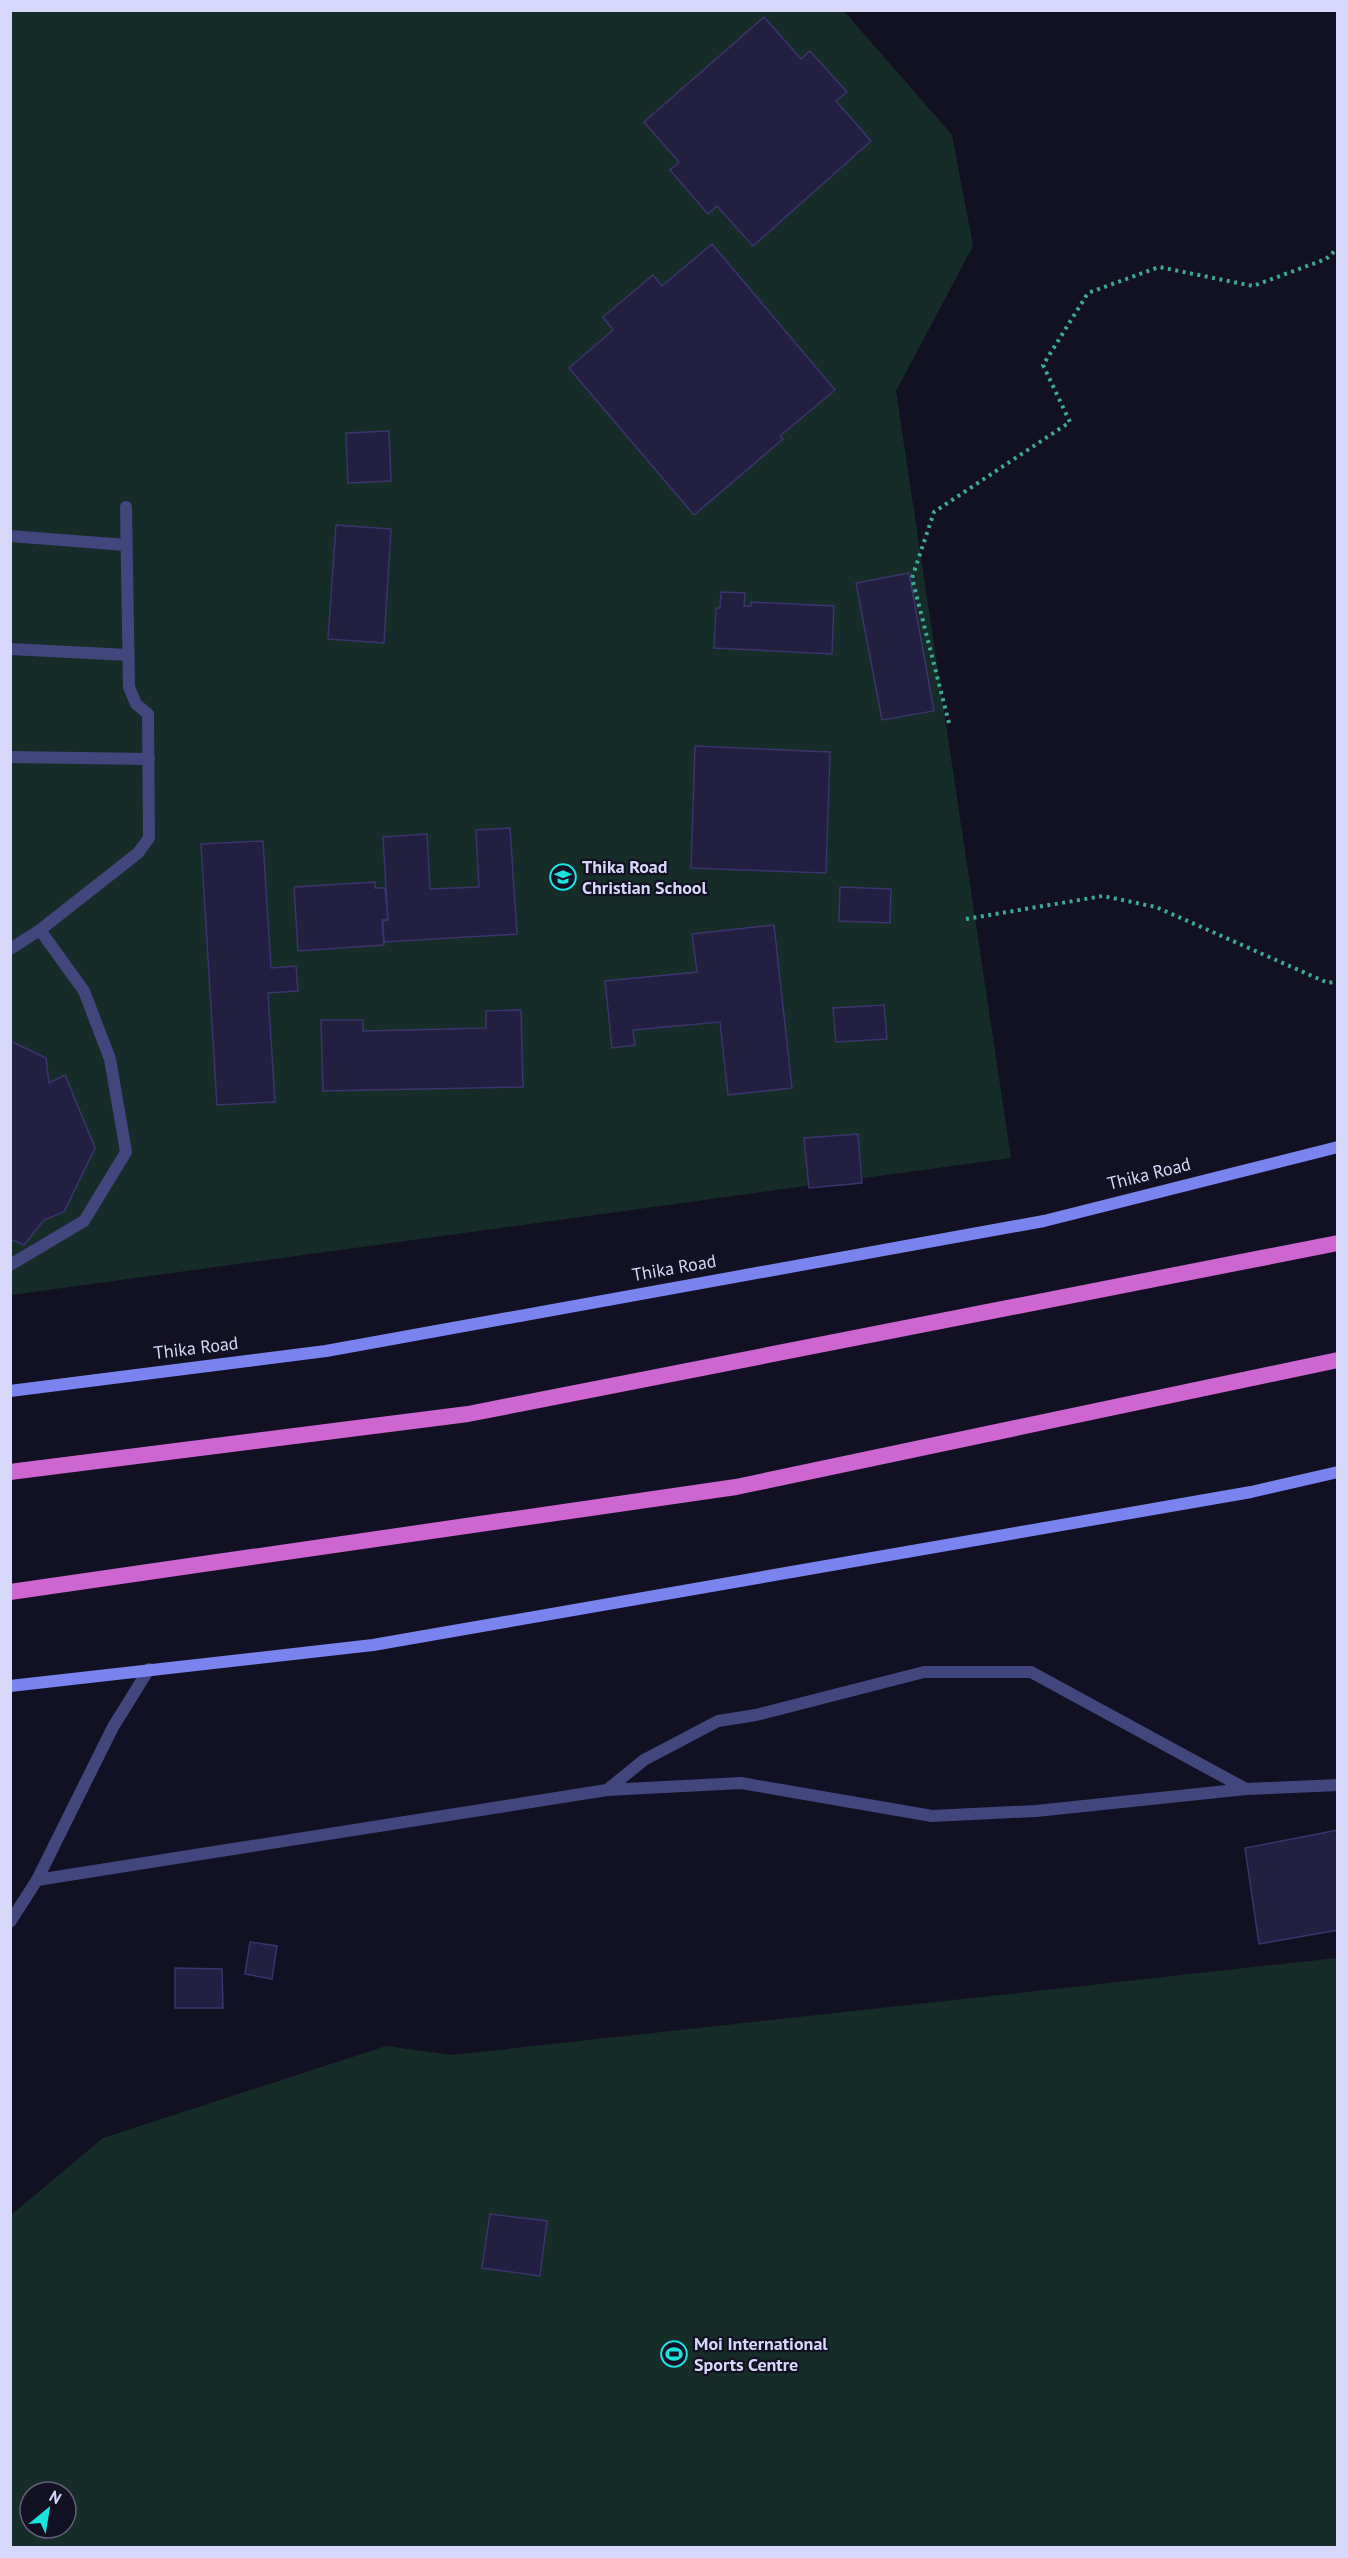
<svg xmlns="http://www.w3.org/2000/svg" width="1348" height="2558" font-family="'PT Sans',sans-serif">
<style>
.garden{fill:#152c28;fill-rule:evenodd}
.building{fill:#221f41;stroke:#39346b;stroke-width:1.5}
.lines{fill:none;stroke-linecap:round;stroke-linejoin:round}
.path{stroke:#3da996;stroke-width:4;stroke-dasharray:3 4.5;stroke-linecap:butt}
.service{stroke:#41467c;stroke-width:12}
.minor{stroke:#41467c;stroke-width:12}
.secondary{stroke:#7984ef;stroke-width:12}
.trunk{stroke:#cd66d0;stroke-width:16}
.labels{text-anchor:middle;stroke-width:4.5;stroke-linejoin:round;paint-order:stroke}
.poi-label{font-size:18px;font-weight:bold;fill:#d7d7fa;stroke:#121123;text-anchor:start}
.street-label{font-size:18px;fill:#d7d7fa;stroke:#121123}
</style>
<rect width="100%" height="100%" fill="#121123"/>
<!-- garden -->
<g class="garden">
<polygon points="10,11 844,11 952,135 973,246 896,391 1011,1158 11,1295"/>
<path d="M1337,1958V2547L11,2548V2215L103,2138L386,2046L452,2055ZM30,2492H66V2528H30Z"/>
</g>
<!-- building -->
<g class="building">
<polygon points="764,17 801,59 810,51 847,92 836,101 871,141 753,246 717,206 708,214 670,170 679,162 644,122"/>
<polygon points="712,244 835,390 780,436 783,439 694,515 569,368 613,330 603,317 653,275 662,286"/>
<polygon points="389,431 391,481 348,483 346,433"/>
<polygon points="336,525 391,529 384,643 328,639"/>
<polygon points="909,573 934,711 882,720 856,583"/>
<polygon points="721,592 745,593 744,606 751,606 751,602 834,606 832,654 714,648 716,608 720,608"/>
<polygon points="695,746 830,752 826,873 691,868"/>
<polygon points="510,828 517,934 384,942 383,921 388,920 383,837 427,834 430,889 479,887 476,830"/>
<polygon points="263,841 271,968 296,966 298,991 268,993 275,1102 217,1105 201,844"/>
<polygon points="375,882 375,888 385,888 388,919 382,920 384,945 298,951 294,887"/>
<polygon points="840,887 891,889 890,923 839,921"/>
<polygon points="774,925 792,1088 728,1095 720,1022 633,1030 635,1045 612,1048 605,981 697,972 692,934"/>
<polygon points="884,1005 887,1039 836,1042 833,1008"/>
<polygon points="521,1010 523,1087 323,1091 321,1020 363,1020 363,1031 486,1028 486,1011"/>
<polygon points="10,1041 46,1058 49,1083 65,1075 95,1148 64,1212 44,1220 24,1245 10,1239"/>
<polygon points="858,1134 862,1183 809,1188 804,1138"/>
<polygon points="1338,1830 1338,1930 1259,1944 1245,1848"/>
<polygon points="250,1942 277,1946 272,1979 245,1974"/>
<polygon points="175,1968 222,1969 223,2008 175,2008"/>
<polygon points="490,2214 547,2221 540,2276 482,2268"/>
</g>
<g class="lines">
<!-- path -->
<g class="path">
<polyline points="949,723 912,578 934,512 1070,422 1043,365 1088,293 1159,267 1253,286 1326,259 1338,248"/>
<polyline points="966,919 1103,896 1156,907 1328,983 1338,981"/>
</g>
<!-- service -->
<g class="service">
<polyline points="10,536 126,545"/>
<polyline points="10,649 128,655"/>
<polyline points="10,757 149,759"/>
<polyline points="40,930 138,853 149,838 148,714 136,704 129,687 126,507"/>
<polyline points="10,949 40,930 84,991 110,1059 126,1152 84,1221 10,1265"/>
</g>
<!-- minor -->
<g class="minor">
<polyline points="607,1790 644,1760 718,1721 756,1715 924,1672 1031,1672 1246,1789"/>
<polyline points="37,1880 607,1790 741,1783 932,1816 1036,1811 1246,1789 1338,1785"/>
<polyline points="10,1922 37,1880 113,1727 149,1669"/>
</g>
<!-- secondary -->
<g class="secondary">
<polyline points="10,1391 326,1351 1044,1221 1338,1147"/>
<polyline points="10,1686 373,1645 1251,1492 1338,1472"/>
</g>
<!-- trunk -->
<g class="trunk">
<polyline points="10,1472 468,1414 1338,1243"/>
<polyline points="10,1592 736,1487 1338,1360"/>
</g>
</g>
<!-- icons -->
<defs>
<g id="school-ring" transform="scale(1.35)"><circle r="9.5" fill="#121123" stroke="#1be3e0" stroke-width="1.5"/><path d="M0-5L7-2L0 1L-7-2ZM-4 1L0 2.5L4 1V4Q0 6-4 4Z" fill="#1be3e0"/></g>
<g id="stadium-ring" transform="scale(1.35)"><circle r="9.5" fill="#121123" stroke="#1be3e0" stroke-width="1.5"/><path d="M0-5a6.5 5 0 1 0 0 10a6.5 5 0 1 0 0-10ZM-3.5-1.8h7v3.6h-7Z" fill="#1be3e0"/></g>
</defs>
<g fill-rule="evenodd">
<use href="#school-ring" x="563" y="877"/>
<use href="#stadium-ring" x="674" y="2354"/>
</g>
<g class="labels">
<!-- poi labels -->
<g class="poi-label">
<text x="582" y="873">Thika Road<tspan x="582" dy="21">Christian School</tspan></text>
<text x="694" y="2350">Moi International<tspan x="694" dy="21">Sports Centre</tspan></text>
</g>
<!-- street labels -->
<g class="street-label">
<text transform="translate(1149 1174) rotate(-14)" y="6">Thika Road</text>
<text transform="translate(674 1268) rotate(-10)" y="6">Thika Road</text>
<text transform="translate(196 1348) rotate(-7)" y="6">Thika Road</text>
</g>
</g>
<!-- border -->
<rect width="1348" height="2558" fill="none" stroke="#d7d7fa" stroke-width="24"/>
<!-- north arrow -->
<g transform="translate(48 2510) rotate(30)"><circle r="28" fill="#121123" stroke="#616079" stroke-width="1.5"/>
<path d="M0-4.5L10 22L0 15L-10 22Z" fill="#1be3e0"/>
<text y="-9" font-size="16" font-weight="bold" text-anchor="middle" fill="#d7d7fa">N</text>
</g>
</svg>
